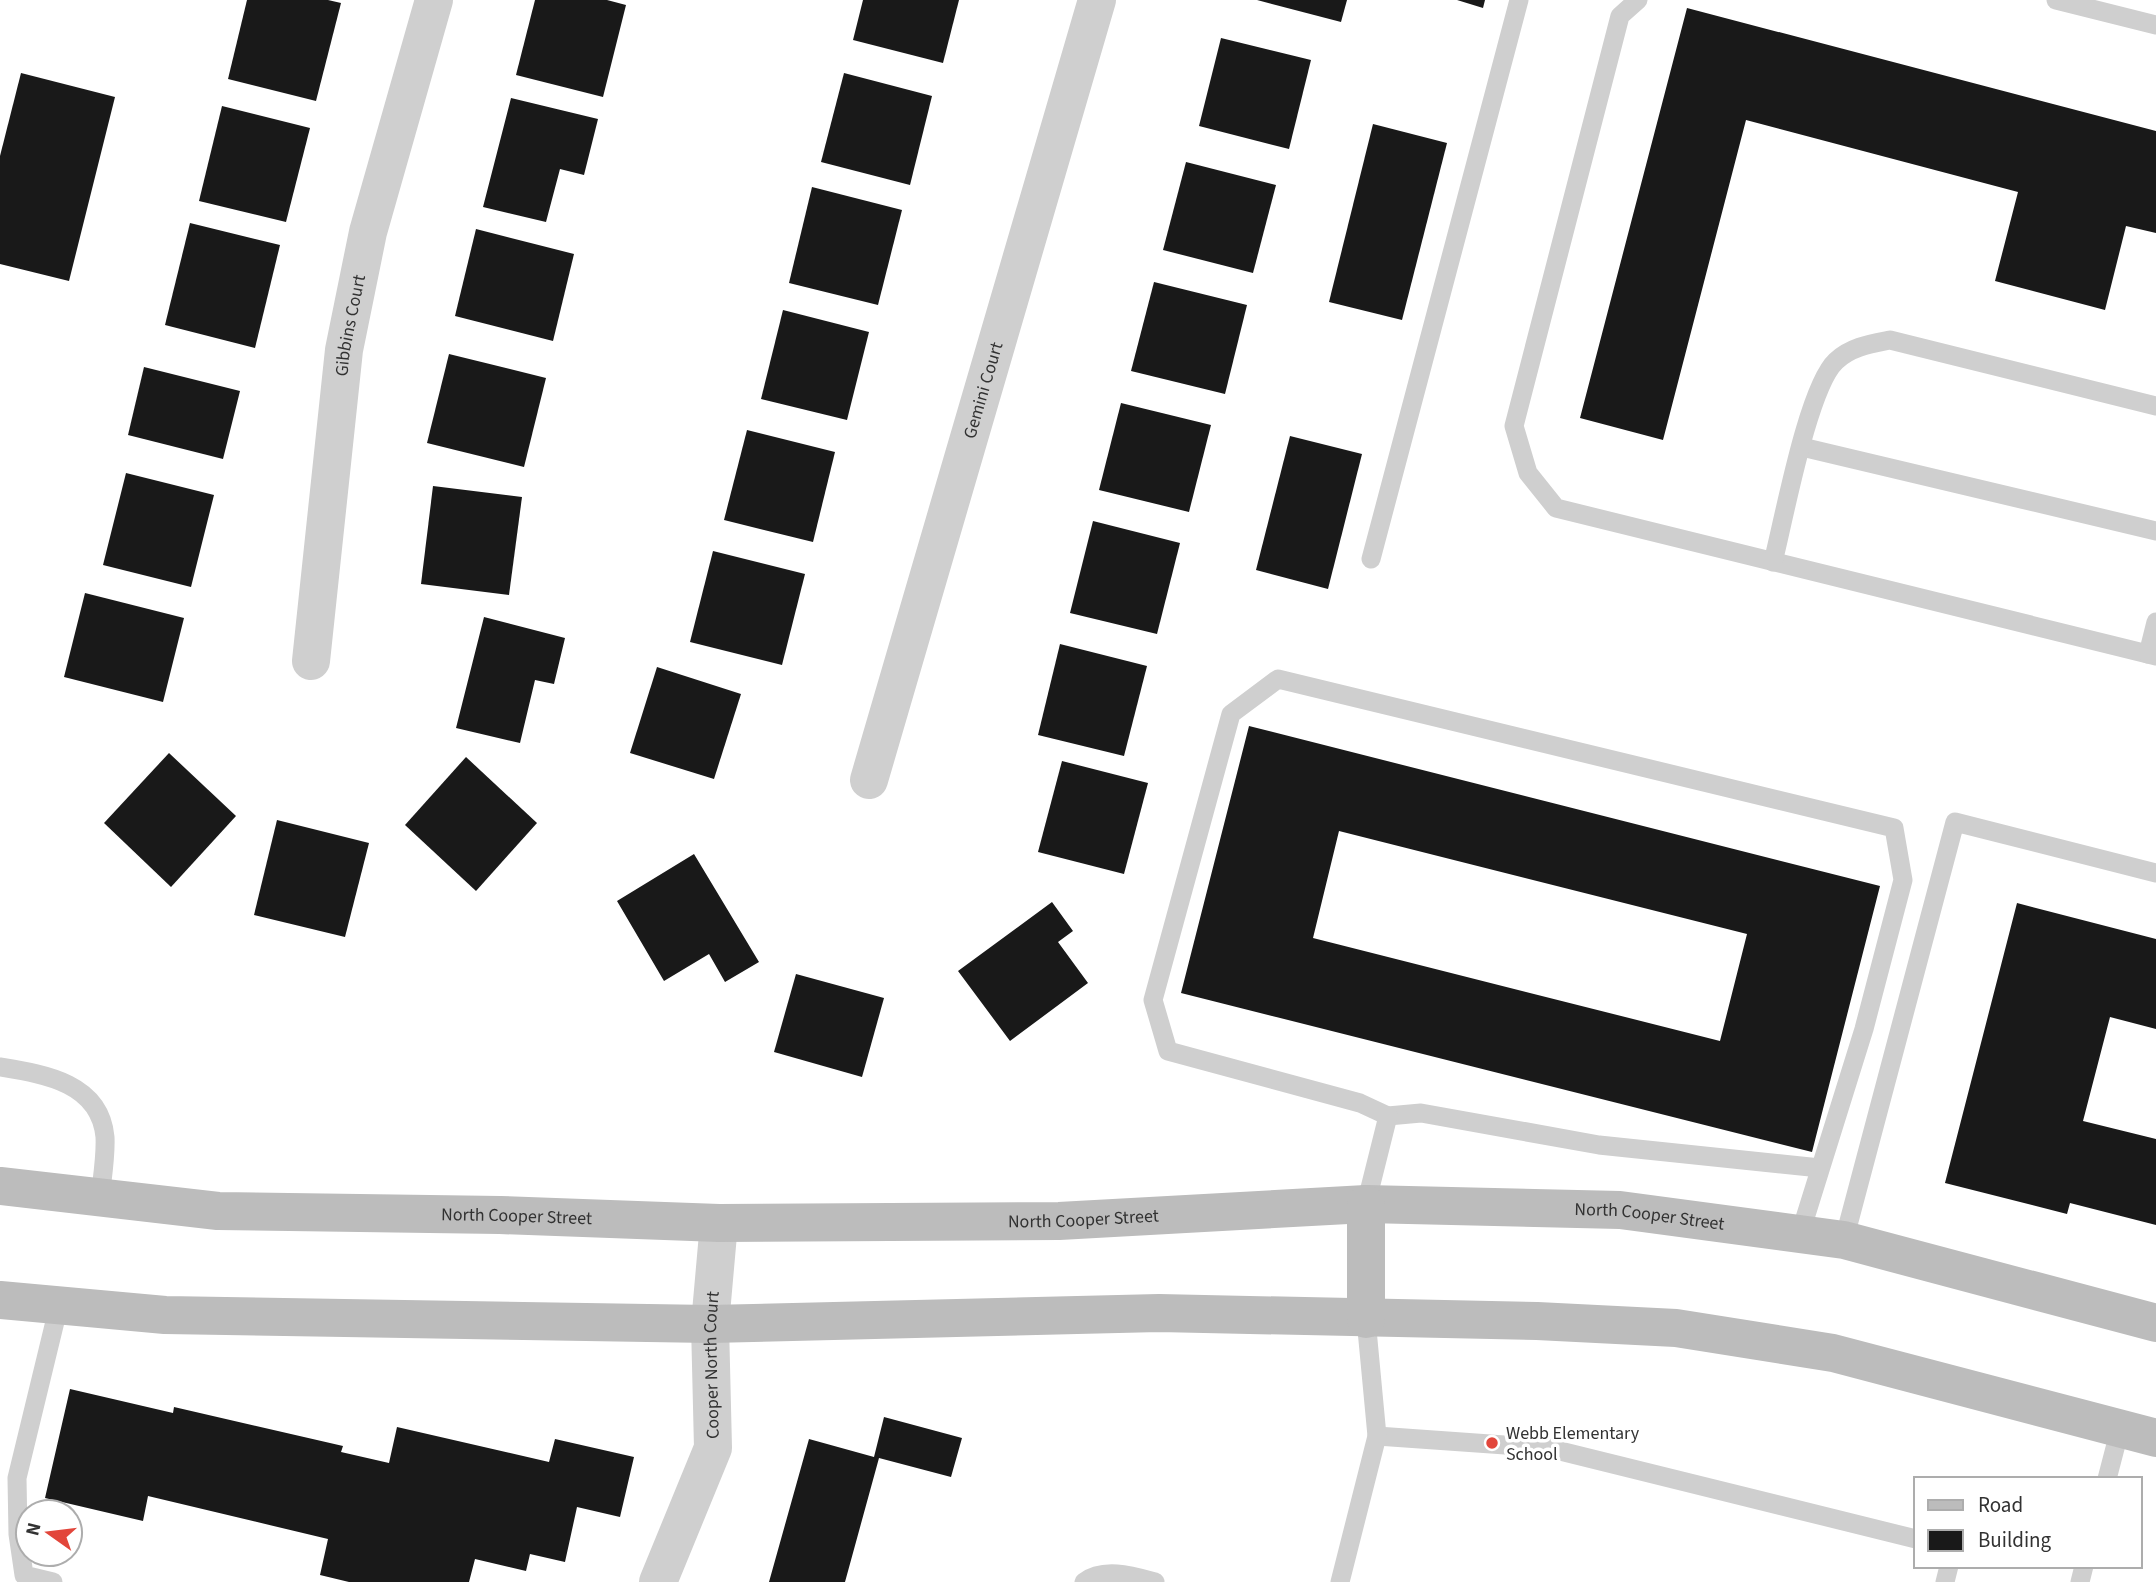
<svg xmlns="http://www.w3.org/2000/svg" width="2156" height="1582" font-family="'Source Sans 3',sans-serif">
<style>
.building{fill:#191919;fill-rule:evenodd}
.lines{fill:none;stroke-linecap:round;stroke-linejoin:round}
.lane{stroke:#cfcfcf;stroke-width:19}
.street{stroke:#cfcfcf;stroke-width:38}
.secondary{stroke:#bcbcbc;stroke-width:38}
.poi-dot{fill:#e2463b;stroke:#fff;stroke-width:2.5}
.labels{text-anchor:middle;stroke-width:7;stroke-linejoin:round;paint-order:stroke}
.street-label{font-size:18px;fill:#323232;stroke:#fff}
.poi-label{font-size:18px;fill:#323232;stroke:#fff;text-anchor:start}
</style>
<rect width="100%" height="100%" fill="#fff"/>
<!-- building -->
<g class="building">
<polygon points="247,0 328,0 341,3 316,101 228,79"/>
<polygon points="535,0 607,0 626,5 603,97 516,75"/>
<polygon points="863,0 959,0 943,63 853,40"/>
<polygon points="1257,0 1347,0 1341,22"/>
<polygon points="1457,0 1485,0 1483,8"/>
<polygon points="1687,8 2156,131 2156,233 2126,226 2105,310 1995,281 2018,192 1746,120 1663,440 1580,418"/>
<polygon points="1221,38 1311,60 1289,149 1199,126"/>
<polygon points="21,73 115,97 69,281 0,264 0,156"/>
<polygon points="844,73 932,96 910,185 821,162"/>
<polygon points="511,98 598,119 584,175 560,169 546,222 483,207"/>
<polygon points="222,106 310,128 286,222 199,201"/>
<polygon points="1373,124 1447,143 1402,320 1329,302"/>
<polygon points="1186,162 1276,185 1253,273 1163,250"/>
<polygon points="812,187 902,210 878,305 789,283"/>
<polygon points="190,223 280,245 255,348 165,325"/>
<polygon points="476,229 574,254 553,341 455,316"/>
<polygon points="1154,282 1247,305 1225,394 1131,371"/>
<polygon points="783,310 869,332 847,420 761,399"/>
<polygon points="449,354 546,378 524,467 427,443"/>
<polygon points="144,367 240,391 223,459 128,435"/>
<polygon points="1121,403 1211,425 1189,512 1099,490"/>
<polygon points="747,430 835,452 813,542 724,520"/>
<polygon points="1290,436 1362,454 1328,589 1256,570"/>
<polygon points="126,473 214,495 191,587 103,565"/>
<polygon points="433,486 522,497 509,595 421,584"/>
<polygon points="1093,521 1180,543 1157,634 1070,613"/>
<polygon points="713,551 805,574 782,665 690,642"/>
<polygon points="85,593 184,618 163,702 64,677"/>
<polygon points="484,617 565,638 554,684 535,680 520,743 456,728"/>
<polygon points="1060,644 1147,666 1124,756 1038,735"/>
<polygon points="657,667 741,694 714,779 630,753"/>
<path d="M1249,726L1880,886L1812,1152L1181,993ZM1339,831L1747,934L1720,1041L1313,938Z"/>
<polygon points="169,753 236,816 171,887 104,823"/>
<polygon points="466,757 537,823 476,891 405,825"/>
<polygon points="1062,761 1148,783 1124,874 1038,852"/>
<polygon points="277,820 369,843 345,937 254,915"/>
<polygon points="694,854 759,962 725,982 709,954 664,981 617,901"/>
<polygon points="1052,902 1073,931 1058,942 1088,983 1010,1041 958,971"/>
<polygon points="2017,903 2156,939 2156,1029 2110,1017 2083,1121 2156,1139 2156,1225 2070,1203 2067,1214 1945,1183"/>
<polygon points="796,974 884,998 862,1077 774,1052"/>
<polygon points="70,1389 173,1413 174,1407 343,1446 341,1452 389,1463 397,1427 549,1462 555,1439 634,1457 620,1517 577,1507 565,1562 530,1554 526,1571 475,1559 469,1582 349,1582 320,1575 328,1539 148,1496 143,1521 45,1498"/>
<polygon points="884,1417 962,1438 951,1477 879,1458 845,1582 769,1582 809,1439 874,1457"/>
</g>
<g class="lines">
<!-- lane -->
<g class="lane">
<polyline points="1638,0 1620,16 1514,426 1528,473 1556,508 2156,656"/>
<polyline points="2056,0 2156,25"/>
<polyline points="1802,447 2156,531"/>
<polyline points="1371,559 1519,0"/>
<path d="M1773,562C1784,519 1808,387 1836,361C1851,347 1870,344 1890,340L2156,406"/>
<polyline points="2148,654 2156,622"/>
<path d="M0,1067C43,1074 100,1082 105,1137C106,1157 102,1179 100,1198"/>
<polyline points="1388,1116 1421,1113 1599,1145 1820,1168"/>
<polyline points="1366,1204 1388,1116 1360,1103 1168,1051 1153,1000 1231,714 1278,679 1894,828 1903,880 1864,1029 1800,1234"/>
<polyline points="1844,1240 1955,822 2156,873"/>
<polyline points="1377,1436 1548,1448 1916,1539"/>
<polyline points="2107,1479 2120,1429"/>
<polyline points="53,1582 24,1575 18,1534 17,1478 59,1305"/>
<path d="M1084,1582C1104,1567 1133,1576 1155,1582"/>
<polyline points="1340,1582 1377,1436 1366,1319"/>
<polyline points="1945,1582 1949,1566"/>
<polyline points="2080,1582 2084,1566"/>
</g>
<!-- street -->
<g class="street">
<path id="s1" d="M311,661L344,350L368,232L434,0"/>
<path id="s2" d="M869,780L1097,0"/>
<path id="s3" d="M658,1582L713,1448L710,1324L719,1223"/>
</g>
<!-- secondary -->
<g class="secondary">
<path id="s4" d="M0,1186L218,1211L500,1215L719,1223L1059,1221L1366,1204L1620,1210L1844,1240L2156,1323"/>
<polyline points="0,1300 165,1315 710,1324 1159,1313 1537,1321 1676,1328 1833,1353 2156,1438"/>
<polyline points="1366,1319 1366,1204"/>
</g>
</g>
<!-- markers -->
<circle class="poi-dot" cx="1492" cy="1443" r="7"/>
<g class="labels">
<!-- street labels -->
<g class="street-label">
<text dy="6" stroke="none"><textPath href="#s1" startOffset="338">Gibbins Court</textPath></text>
<text dy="6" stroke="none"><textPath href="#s2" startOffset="406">Gemini Court</textPath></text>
<text dy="6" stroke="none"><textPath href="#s4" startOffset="518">North Cooper Street</textPath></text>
<text dy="6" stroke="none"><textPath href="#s4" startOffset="1652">North Cooper Street</textPath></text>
<text dy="6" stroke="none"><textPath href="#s4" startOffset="1085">North Cooper Street</textPath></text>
<text dy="6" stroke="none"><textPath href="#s3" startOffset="228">Cooper North Court</textPath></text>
</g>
<!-- poi labels -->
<g class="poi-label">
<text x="1506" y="1439">Webb Elementary<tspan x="1506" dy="21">School</tspan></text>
</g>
</g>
<!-- legend -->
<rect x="1914" y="1477" width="228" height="91" fill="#ffffff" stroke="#adadad" stroke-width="2"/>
<rect x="1928" y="1500" width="35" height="10" fill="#bcbcbc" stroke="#adadad" stroke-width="2"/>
<text x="1978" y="1512" font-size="21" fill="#323232">Road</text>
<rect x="1928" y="1530" width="35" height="21" fill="#191919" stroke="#adadad" stroke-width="2"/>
<text x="1978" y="1547" font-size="21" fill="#323232">Building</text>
<!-- north arrow -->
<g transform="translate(49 1533) rotate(284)"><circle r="33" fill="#ffffff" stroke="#adadad" stroke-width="2"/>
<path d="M0-5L12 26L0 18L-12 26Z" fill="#e2463b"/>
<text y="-10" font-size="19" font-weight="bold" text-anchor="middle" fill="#323232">N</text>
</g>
</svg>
